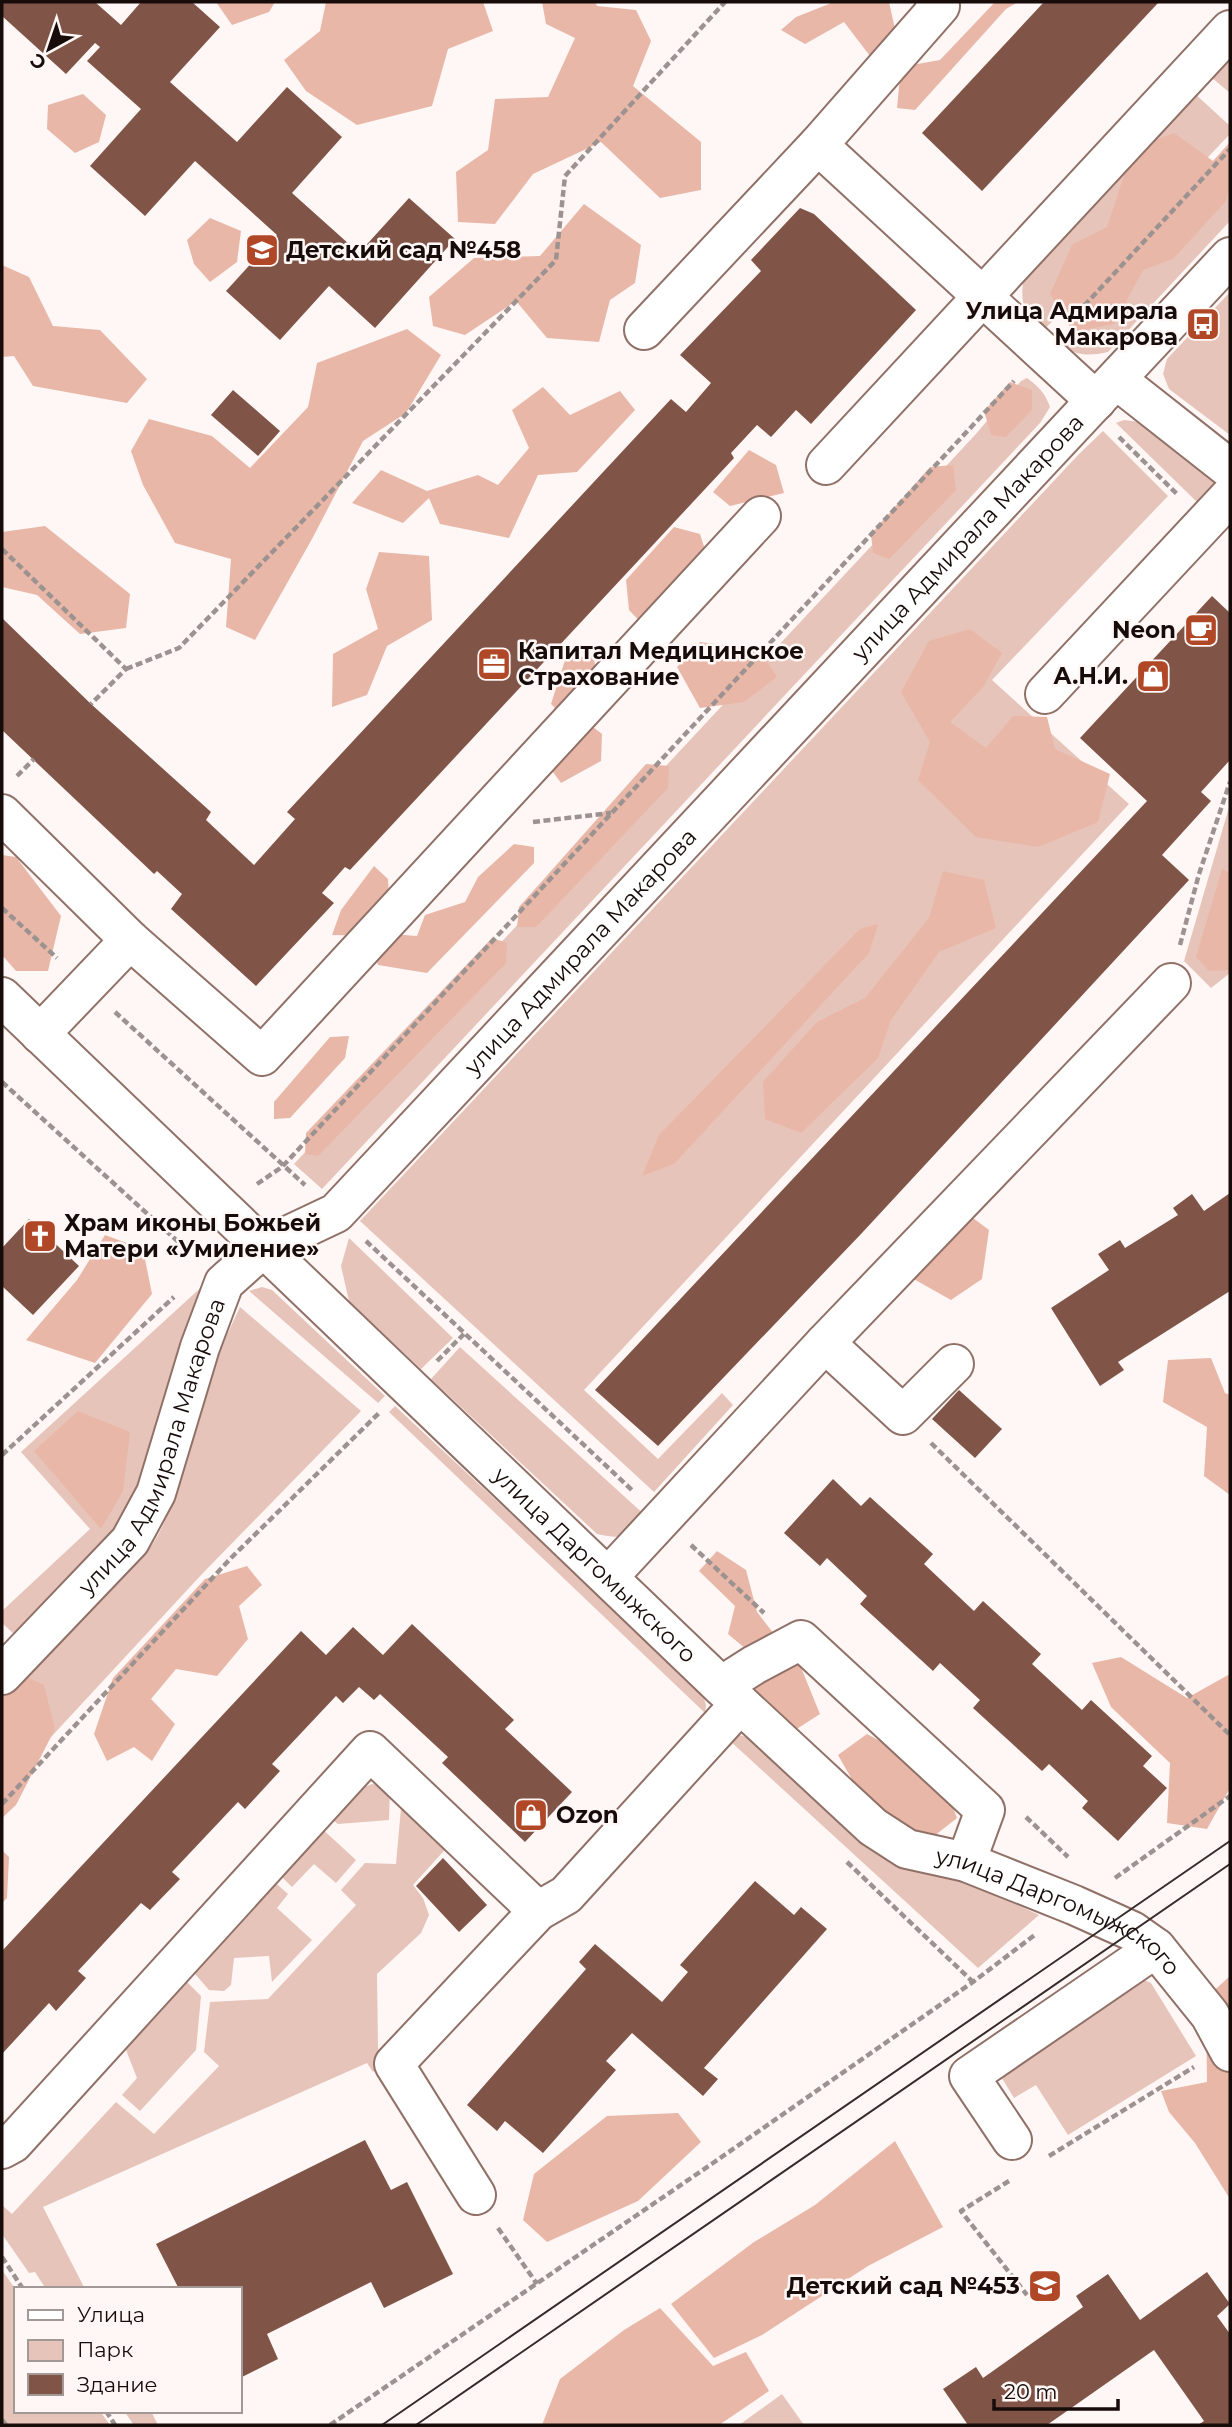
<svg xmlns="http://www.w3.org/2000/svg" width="1232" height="2427" font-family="Montserrat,sans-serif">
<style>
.green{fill:#e7c4b9}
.forest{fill:#e9b7a8}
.building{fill:#805548}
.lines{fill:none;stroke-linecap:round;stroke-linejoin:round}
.minor-casing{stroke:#907168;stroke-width:42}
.path{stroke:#9c9391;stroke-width:4.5;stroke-dasharray:7 3.5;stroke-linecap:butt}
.minor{stroke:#fff;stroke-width:38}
.tram{stroke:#362b28;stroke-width:2}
.labels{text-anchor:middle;stroke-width:5;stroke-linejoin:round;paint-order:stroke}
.poi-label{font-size:23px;font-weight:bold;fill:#170c09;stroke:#fef7f5;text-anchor:start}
.street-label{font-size:23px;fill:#170c09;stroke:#fef7f5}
</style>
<rect width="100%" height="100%" fill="#fef7f5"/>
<!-- green -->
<g class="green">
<polygon points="1230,57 1230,93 1211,77"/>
<path d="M1193,92L1230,126V134L1043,331C1022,310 1020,303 1024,274Z"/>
<path d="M1230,164V221L1108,352C1092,356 1076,356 1061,346Z"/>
<polygon points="1230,292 1230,435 1169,389 1163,374 1167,359"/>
<path d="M1027,378C1039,387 1045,393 1050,407L1040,423L322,1189L294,1164L975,435L1021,381Z"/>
<polygon points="1124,420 1139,422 1214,479 1217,489 1199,504 1116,423"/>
<polygon points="1103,431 1168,496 992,680 1129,804 584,1390 658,1459 722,1393 733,1405 654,1492 360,1221 1079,454"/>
<polygon points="1230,804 1230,973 1211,988 1184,961"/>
<polygon points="349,1238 453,1338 421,1369 349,1301 341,1266"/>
<polygon points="207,1282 133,1500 114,1531 16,1636 2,1623 2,1611 90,1529 21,1452"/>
<polygon points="262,1287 272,1290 385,1396 378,1403 249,1291"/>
<path d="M240,1307L361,1411L202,1574L2,1790V1703L152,1545C175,1508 176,1483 187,1443C199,1396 219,1351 240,1307Z"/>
<path d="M460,1347L647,1517C627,1537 625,1540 597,1534L431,1379Z"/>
<polygon points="395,1406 702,1692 706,1705 705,1713 389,1412"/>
<polygon points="739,1735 751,1738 886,1858 972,1884 1039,1915 978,1968 729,1740"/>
<polygon points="372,1784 390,1787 389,1820 338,1824 329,1817 359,1789"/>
<polygon points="402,1797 451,1843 413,1885 423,1898 429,1915 421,1933 377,1974 378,2049 384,2059 373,2072 367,2063 43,2207 85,2289 46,2289 35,2272 29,2273 2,2234 2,2205 12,2214 116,2102 154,2134 219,2066 204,2052 210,2002 268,1999 356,1905 341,1890 365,1863 396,1864"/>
<polygon points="319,1826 356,1860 336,1883 314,1864 292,1887 277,1872"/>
<polygon points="270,1878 288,1894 277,1908 312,1940 272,1982 269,1956 234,1958 231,1985 224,1991 209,1990 189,1967"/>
<polygon points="180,1975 201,1996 196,2050 140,2111 122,2095 137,2078 126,2050 127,2038"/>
<polygon points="1138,1977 1151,1983 1196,2056 1068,2135 1036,2085 1014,2098 1000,2075"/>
<polygon points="2,2270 16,2290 16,2411 100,2411 110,2425 2,2425"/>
<polygon points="782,2394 804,2425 739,2425"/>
<polygon points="124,2411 151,2411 158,2425 134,2425"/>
</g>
<!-- forest -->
<g class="forest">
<polygon points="216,2 275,2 269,12 232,25"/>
<polygon points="326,2 483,2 493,31 448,49 432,106 357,125 306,91 284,60 320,31"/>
<polygon points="542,2 595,2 597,6 636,10 651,41 633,86 701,142 701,190 660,198 601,142 533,174 495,224 458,222 456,172 488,150 495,99 548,97 575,38 546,24"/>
<polygon points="834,2 889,2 895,29 870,56 844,22 805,44 781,30 796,17"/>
<polygon points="995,2 1018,2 1006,9 915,110 897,108 901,67 940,60"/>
<polygon points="83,94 106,115 99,142 75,153 47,129 48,105"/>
<polygon points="1174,133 1213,161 1230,142 1230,181 1226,201 1173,259 1143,270 1114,324 1073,332 1050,294 1072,245 1107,227 1133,148"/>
<polygon points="584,204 641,245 635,283 610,300 599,342 547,338 516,301 465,335 433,326 429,297 474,258 540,256"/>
<polygon points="210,218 241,231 237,262 210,282 194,264 187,240"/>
<polygon points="2,265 29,277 53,326 100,330 147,379 127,403 33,386 14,356 2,357"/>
<polygon points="407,329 441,355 406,413 363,441 312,539 255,640 226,627 231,559 175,543 143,485 131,451 149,419 212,436 250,468 308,407 317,363"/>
<polygon points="1010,382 1032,390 1032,410 1006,437 991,435 984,411"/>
<polygon points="543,387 570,415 620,391 635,410 577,472 538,475 509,538 440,524 429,498 403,523 352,503 381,470 427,491 478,475 498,485 529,448 512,410"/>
<polygon points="749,450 776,465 784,493 730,506 713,492"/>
<polygon points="953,465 956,490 889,559 873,553 871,534 930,467"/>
<polygon points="45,526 130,594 126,628 80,634 37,595 2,587 2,532"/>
<polygon points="674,527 700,534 711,568 650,632 629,610 626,580"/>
<polygon points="379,552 429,556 432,620 387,646 367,695 332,707 333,654 378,629 366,589"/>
<polygon points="970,629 1002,653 983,687 950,722 986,748 1013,716 1047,717 1055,749 1110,774 1098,822 1038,847 976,837 918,780 930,742 901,692 929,641"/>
<polygon points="700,642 759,650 777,677 744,702 700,708 677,667"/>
<polygon points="566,657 593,657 600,681 584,720 602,734 601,761 561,783 548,765 575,728 551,704"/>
<polygon points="646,764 669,766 668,788 536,927 517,927 519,907"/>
<polygon points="514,844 534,847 534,863 427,973 378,965 369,936 332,935 341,910 374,866 388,879 391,934 417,936 425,915 465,902 478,877"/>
<polygon points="2,855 16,857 61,916 48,971 16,971 2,955"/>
<polygon points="1222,869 1230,873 1230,970 1209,971 1196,957"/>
<polygon points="943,871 984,880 996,928 939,952 891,1020 878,1058 801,1133 765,1119 763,1082 817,1022 865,998 929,918"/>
<polygon points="878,924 869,953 674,1164 642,1176 659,1135 860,929"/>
<polygon points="492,938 507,943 506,963 318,1156 305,1154 306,1133"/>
<polygon points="349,1036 345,1058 290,1118 274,1119 274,1102 330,1037"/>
<polygon points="957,1206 989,1230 982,1279 951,1300 910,1277"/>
<polygon points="105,1235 143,1249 152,1294 95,1363 26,1340 77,1280"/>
<polygon points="1211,1358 1225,1393 1230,1395 1230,1495 1204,1476 1207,1427 1163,1402 1168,1360"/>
<polygon points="78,1411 130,1432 123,1491 101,1529 34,1451"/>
<polygon points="717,1551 746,1570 757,1612 802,1670 820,1714 792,1732 755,1697 758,1659 728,1634 735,1606 699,1571"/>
<polygon points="247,1566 262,1585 239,1606 248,1639 217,1676 176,1669 151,1699 175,1724 152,1761 134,1747 107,1761 94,1734 113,1678 205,1579"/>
<polygon points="1121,1657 1187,1698 1230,1674 1230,1788 1207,1829 1167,1823 1170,1763 1111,1707 1092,1663"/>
<polygon points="23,1675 44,1685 55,1729 16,1805 2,1818 2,1697"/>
<polygon points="867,1734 940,1774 957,1818 929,1840 870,1811 838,1755"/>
<polygon points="2,1850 9,1857 7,1898 2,1903"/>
<polygon points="1230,1976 1230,2199 1195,2143 1169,2112 1161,2091 1207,2082 1206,1998"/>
<polygon points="678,2113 701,2142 638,2201 547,2242 523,2220 534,2174 607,2116"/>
<polygon points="895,2141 943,2227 868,2266 762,2335 714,2358 671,2304 754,2242 815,2205"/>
<polygon points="660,2308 713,2366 746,2352 769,2391 719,2425 542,2425 560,2379 624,2330"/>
</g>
<!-- building -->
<g class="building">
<polygon points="2,2 95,2 121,25 141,2 192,2 220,27 170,82 237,142 287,87 342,137 292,193 359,253 409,198 455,239 375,328 329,286 280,340 226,291 277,235 195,161 145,216 90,166 141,109 87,61 100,47 95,43 66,74 2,16"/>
<polygon points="1044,2 1159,2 982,191 922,133"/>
<polygon points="800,208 814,214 916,310 811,424 796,410 771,437 757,425 731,453 734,458 350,870 345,867 322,893 334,903 256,986 171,909 182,894 157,871 154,874 2,730 2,618 91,704 211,812 206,820 254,865 295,819 287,812 671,399 686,412 711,383 680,355 761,271 751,260"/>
<polygon points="233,390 280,431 258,456 211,415"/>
<polygon points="1212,596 1230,613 1230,760 1201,792 1211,801 1162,855 1189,880 861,1234 658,1446 595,1390 1147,801 1080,738"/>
<polygon points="1230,1193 1230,1291 1118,1362 1124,1370 1100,1386 1051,1308 1109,1270 1098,1254 1120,1240 1125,1248 1178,1215 1173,1208 1192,1194 1204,1211"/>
<polygon points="29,1219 79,1266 33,1315 2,1286 2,1248"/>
<polygon points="959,1390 1002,1429 975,1458 932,1419"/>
<polygon points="833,1479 861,1506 870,1497 933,1554 924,1564 974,1611 983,1601 1041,1654 1032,1664 1082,1710 1091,1700 1152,1756 1143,1766 1167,1788 1118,1841 1082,1808 1088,1801 1049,1764 1042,1771 973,1708 980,1700 940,1663 933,1671 860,1604 867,1596 827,1558 820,1566 784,1533"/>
<polygon points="412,1624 514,1720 505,1729 572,1792 525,1842 442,1763 448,1757 380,1694 374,1700 359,1687 343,1703 336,1696 272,1764 280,1771 245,1809 238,1802 172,1872 180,1879 150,1910 141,1903 78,1971 86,1978 56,2011 49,2003 2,2054 2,1951 301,1631 326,1655 353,1627 383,1655"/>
<polygon points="443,1858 487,1905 459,1932 416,1886"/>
<polygon points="755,1881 794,1915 801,1907 827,1929 704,2068 718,2079 703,2096 632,2033 606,2061 616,2070 543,2153 505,2121 497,2131 467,2105 586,1969 579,1962 595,1944 662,2002 688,1972 680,1965"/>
<polygon points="365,2140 391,2190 407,2182 453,2274 384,2308 371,2282 267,2334 278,2359 240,2378 240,2289 179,2289 156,2244"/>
<polygon points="1207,2272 1230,2304 1217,2316 1230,2334 1230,2425 1198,2425 1204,2421 1154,2350 1047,2425 968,2425 943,2389 976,2367 983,2378 1083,2307 1076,2296 1108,2274 1140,2320"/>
</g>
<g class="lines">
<!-- minor casing -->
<g class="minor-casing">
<g id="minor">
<polyline points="935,2 940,6 818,145 1096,401"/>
<polyline points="644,330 818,145"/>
<polyline points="1117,380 1230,469"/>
<polyline points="826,465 1230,30"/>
<polyline points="1045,694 1230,496"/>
<polyline points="2,814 130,940 262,1056 761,516"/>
<path id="s1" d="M2,997L721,1686L873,1827L907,1849L966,1862L1074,1905L1132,1931L1156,1948L1210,2015L1230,2052"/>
<polyline points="40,1034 130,940"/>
<polyline points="825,1343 903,1415 954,1364"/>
<polyline points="608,1577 825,1343 1171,983"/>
<path id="s2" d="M2,1675L130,1541L156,1493L200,1347L224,1283L264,1247L336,1213L1230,257"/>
<polyline points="721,1686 754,1665 801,1640 985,1810 966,1862"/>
<polyline points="1012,2140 969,2076 1156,1948"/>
<polyline points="2,2149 13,2143 370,1751 538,1911"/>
<polyline points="476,2195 394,2064 538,1911 566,1895 740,1704"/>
</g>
</g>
<!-- path -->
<g class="path">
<polyline points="1070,321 1230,149"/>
<polyline points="1119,437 1178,495"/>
<polyline points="2,549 126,669 91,704"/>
<polyline points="126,669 179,648 556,260 565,176 725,2"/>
<polyline points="17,776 34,759"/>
<polyline points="533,822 611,813"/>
<polyline points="2,908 57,958"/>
<polyline points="1180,945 1199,874 1230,782"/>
<polyline points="115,1012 305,1185"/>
<polyline points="2,1082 185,1248 195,1238"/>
<polyline points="257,1184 282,1167 1014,381"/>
<polyline points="366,1241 633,1491"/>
<polyline points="437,1361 464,1334"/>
<polyline points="931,1443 1230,1735"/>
<polyline points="2,1455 174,1297"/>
<polyline points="691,1545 764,1613"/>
<polyline points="2,1804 231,1558 379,1413"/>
<polyline points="1026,1817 1068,1857"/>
<polyline points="847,1862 973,1982"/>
<polyline points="1115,1878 1230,1796"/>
<polyline points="1049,2156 1194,2067"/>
<polyline points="1009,2181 961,2211 1027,2295"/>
<polyline points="498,2228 537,2284"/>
<polyline points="2,2257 23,2289"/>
<polyline points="106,2411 115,2425"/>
<polyline points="2,2420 6,2425"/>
<polyline points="330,2425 713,2163 973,1982 1036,1934"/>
</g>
<!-- minor -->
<use href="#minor" class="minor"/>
<!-- tram -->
<g class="tram">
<polyline points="382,2425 1230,1841"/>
<polyline points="416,2425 1230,1864"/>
</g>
</g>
<!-- icons -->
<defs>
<g id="school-square" transform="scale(1.75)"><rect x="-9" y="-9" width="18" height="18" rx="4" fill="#b04828" stroke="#fef7f5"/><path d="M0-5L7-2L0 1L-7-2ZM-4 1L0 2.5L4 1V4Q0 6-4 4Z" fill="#fff"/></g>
<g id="bus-square" transform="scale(1.75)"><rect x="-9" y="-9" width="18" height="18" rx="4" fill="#b04828" stroke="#fef7f5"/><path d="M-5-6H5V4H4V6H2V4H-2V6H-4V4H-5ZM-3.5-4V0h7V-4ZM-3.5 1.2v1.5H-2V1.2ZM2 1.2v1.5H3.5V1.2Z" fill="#fff"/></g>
<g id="cafe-square" transform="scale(1.75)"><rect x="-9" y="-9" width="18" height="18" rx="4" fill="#b04828" stroke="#fef7f5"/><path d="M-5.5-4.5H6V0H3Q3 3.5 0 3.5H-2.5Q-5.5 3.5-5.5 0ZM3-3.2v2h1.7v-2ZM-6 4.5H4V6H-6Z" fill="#fff"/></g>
<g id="office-square" transform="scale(1.75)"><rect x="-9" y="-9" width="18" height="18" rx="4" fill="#b04828" stroke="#fef7f5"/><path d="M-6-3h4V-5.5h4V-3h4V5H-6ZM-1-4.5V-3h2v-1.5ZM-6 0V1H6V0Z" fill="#fff"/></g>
<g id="shop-square" transform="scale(1.75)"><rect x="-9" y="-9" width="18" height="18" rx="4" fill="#b04828" stroke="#fef7f5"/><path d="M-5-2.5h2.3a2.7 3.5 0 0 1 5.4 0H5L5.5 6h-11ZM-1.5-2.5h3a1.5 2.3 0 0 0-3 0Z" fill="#fff"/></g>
<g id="church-square" transform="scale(1.75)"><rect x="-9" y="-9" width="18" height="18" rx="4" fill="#b04828" stroke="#fef7f5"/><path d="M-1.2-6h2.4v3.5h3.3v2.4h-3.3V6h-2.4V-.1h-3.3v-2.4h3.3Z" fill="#fff"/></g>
</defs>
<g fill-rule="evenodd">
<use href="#school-square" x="262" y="250"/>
<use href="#bus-square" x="1203" y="324"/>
<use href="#cafe-square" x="1201" y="630"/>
<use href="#office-square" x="494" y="664"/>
<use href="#shop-square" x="1153" y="676"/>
<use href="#church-square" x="40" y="1236"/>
<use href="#shop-square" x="531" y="1815"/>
<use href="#school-square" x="1045" y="2286"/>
</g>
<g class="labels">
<!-- poi labels -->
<g class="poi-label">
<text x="286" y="258">Детский сад №458</text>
<text x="1178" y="319" text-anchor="end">Улица Адмирала<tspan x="1178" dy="26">Макарова</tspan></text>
<text x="1176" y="638" text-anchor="end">Neon</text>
<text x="518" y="659">Капитал Медицинское<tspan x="518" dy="26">Страхование</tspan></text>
<text x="1128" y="684" text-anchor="end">А.Н.И.</text>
<text x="64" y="1231">Храм иконы Божьей<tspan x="64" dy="26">Матери «Умиление»</tspan></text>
<text x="556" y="1823">Ozon</text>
<text x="1020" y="2294" text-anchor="end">Детский сад №453</text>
</g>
<!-- street labels -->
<g class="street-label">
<text dy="8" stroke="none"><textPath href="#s2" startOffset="1519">улица Адмирала Макарова</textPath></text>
<text dy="8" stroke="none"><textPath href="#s2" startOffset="952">улица Адмирала Макарова</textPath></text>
<text dy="8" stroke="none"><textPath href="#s2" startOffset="280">улица Адмирала Макарова</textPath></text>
<text dy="8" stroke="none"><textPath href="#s1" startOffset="821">улица Даргомыжского</textPath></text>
<text dy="8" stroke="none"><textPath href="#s1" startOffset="1409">улица Даргомыжского</textPath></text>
</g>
</g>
<!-- border -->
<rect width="1232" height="2427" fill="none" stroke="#170c09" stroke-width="7"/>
<!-- legend -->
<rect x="14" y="2287" width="228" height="126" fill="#fef7f5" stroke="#a29997" stroke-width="2"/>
<rect x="28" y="2310" width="35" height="10" fill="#ffffff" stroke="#a29997" stroke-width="2"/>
<text x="77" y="2322" font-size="21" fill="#170c09">Улица</text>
<rect x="28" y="2340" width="35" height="21" fill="#e7c4b9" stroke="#a29997" stroke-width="2"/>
<text x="77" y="2357" font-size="21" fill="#170c09">Парк</text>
<rect x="28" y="2374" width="35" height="21" fill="#805548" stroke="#a29997" stroke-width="2"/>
<text x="77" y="2392" font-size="21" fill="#170c09">Здание</text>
<!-- north arrow -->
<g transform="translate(49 49) rotate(220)" stroke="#fef7f5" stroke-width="5" paint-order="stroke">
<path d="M0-5L12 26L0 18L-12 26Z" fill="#170c09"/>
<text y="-10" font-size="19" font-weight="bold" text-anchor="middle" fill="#170c09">С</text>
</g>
<!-- scale -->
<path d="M994 2399v10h124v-10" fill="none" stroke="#170c09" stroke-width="3.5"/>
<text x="1004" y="2399" font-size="21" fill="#170c09" stroke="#fef7f5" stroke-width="5" paint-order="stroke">20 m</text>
</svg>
